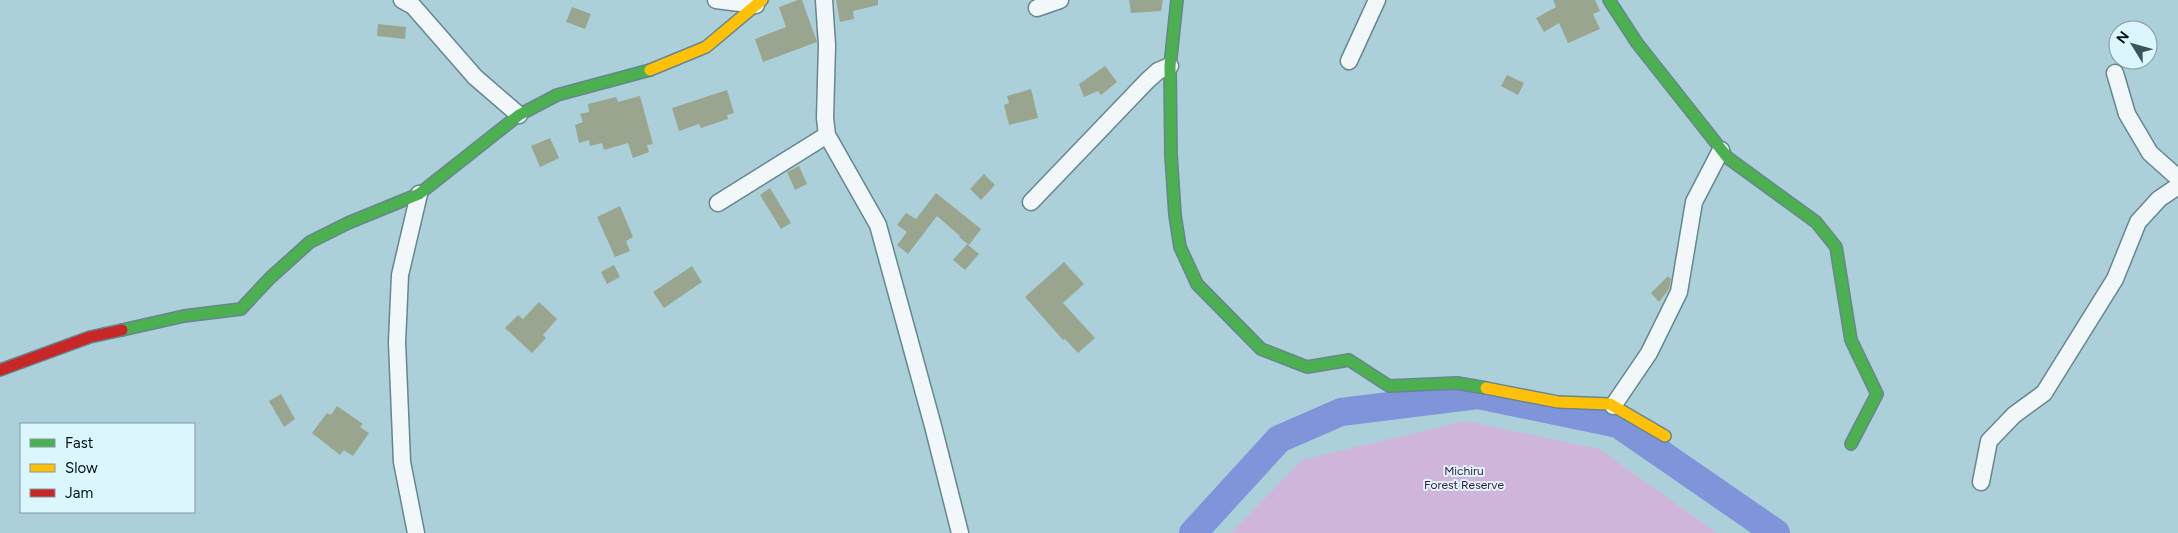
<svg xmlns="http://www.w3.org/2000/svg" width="2178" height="533" font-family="Figtree,sans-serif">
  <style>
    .green { fill: #d0b5db }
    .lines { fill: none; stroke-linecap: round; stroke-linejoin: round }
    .river { stroke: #8094d9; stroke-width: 28 }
    .building { fill: #9aa590 }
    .street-casing { stroke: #67868e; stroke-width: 19 }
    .fast-casing { stroke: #67868e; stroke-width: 14 }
    .slow-casing { stroke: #67868e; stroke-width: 14 }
    .jam-casing { stroke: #67868e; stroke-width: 14 }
    .street { stroke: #f2f8f9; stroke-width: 16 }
    .fast { stroke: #4caf50; stroke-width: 11 }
    .slow { stroke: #ffc107; stroke-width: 11 }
    .jam { stroke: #c62828; stroke-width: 11 }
    .labels { text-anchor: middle; stroke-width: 4; stroke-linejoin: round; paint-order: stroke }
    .park-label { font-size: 12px; fill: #47103e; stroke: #dbf6fd }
  </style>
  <rect width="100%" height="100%" fill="#abd0da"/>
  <path class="green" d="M1465,421L1599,449L1717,533H1231L1302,460Z"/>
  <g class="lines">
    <path class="river" d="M1193,533L1279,439L1341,412L1478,395L1618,424L1776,533"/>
  </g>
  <path class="building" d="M798,0H802L817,42L763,62L755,39L786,27L779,7Z
    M836,0H878V5L853,11L854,19L840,22Z
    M1129,0H1163L1161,11L1131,13Z
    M1553,0H1595L1600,11L1593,14L1600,29L1568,43L1559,23L1544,32L1536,18L1556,7Z
    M572,7L591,14L585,29L566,22Z
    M378,24L406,27L405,39L377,36Z
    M1105,66L1117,82L1101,95L1098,91L1084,97L1079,84Z
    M1507,75L1524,83L1518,95L1501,86Z
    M1031,89L1038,118L1009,125L1004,105L1009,103L1007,96Z
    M727,90L734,113L727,115L728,119L701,128L699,124L679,131L672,108Z
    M640,96L653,144L647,145L649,152L633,158L628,143L604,150L602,143L590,146L589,140L579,143L575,125L583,122L580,114L589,112L588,104L616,97L618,102Z
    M550,138L559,158L540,167L531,146Z
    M799,166L807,184L795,190L787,172Z
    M984,174L995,185L981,200L970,189Z
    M770,188L791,223L781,229L760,195Z
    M936,193L981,229L969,245L959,237L960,236L937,216L908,254L897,245L907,232L897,225L906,213L916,219Z
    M620,206L633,237L626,241L630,251L615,257L597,217Z
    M967,244L979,254L965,270L953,260Z
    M1064,262L1084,284L1063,303L1095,338L1078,353L1065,339L1063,340L1025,297Z
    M614,265L620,277L607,284L601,272Z
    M692,266L702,282L664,308L653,292Z
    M1668,276L1671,279L1669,289L1659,302L1651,293Z
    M539,302L557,319L543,335L546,338L532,353L505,328L518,315L523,319Z
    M281,394L295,419L284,427L269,401Z
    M337,406L363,424L360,427L369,433L353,456L344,450L340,455L312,433L327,413L331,415Z"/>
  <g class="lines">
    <defs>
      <path id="street" d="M402,0L413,6L475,77L519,115
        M716,0L756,5
        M1037,8L1060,0
        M1349,61L1377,0
        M2115,73L2127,114L2150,153L2178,178
        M827,135L878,225L933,426L960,533
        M1031,202L1147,81L1158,71L1170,66
        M718,203L827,135L825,118L827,45L824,0
        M1613,406L1649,353L1679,292L1694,202L1721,150
        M1981,482L1989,441L2014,415L2044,393L2115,279L2138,222L2159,199L2178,186
        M416,533L402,462L397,342L400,275L419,194"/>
      <path id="fast" d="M1177,0L1170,66L1171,155L1175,215L1180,247L1197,284L1261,349L1307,367L1349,360L1389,386L1457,383L1486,388
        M1609,0L1637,43L1728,158L1816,222L1836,247L1851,340L1877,394L1851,444
        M122,330L184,316L241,309L270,278L310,242L348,223L419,194L519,115L557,95L650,70"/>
      <path id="slow" d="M650,70L706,47L762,0
        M1486,388L1558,402L1610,404L1665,436"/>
      <path id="jam" d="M0,370L90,337L122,330"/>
    </defs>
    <use href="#street" class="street-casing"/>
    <use href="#fast" class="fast-casing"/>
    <use href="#slow" class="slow-casing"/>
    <use href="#jam" class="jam-casing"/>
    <use href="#street" class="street"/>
    <use href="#fast" class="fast"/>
    <use href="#slow" class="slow"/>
    <use href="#jam" class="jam"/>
  </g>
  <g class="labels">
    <g class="park-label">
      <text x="1464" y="475">Michiru<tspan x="1464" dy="14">Forest Reserve</tspan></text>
    </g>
  </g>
  <rect x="20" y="423" width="175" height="90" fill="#dbf6fd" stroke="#839aa1"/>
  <rect x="30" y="439" width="25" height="8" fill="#4caf50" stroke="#839aa1"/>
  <text x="65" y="448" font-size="15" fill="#001116">Fast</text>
  <rect x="30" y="464" width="25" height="8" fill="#ffc107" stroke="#839aa1"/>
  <text x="65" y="473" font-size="15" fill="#001116">Slow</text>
  <rect x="30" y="489" width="25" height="8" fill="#c62828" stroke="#839aa1"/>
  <text x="65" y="498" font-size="15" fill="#001116">Jam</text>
  <g transform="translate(2133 45) rotate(307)"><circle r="24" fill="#dbf6fd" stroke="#839aa1"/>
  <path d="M0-4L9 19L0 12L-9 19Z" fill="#3c545b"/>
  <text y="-8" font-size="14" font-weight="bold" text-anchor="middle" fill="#001116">N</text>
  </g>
</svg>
